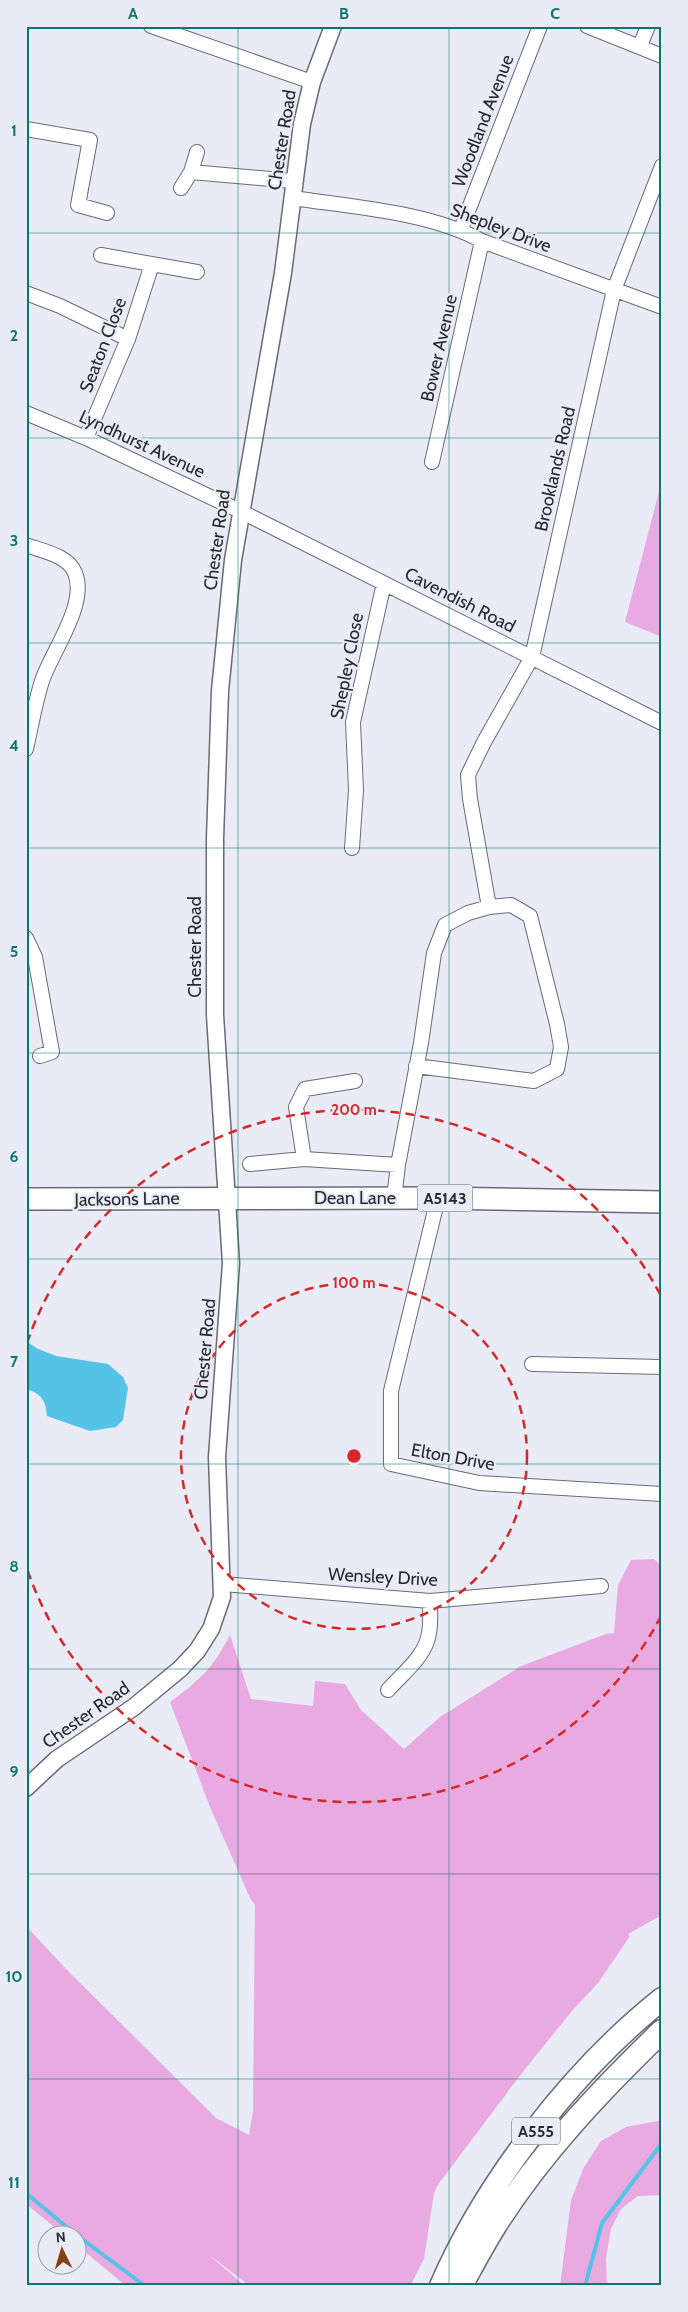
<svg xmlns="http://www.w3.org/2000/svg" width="688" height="2312" font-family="Cabin,sans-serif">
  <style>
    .green { fill: #e9aae1 }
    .water { fill: #55c3e8 }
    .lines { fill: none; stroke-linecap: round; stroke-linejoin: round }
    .stream { stroke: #55c3e8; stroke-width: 4 }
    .minor-casing { stroke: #696b75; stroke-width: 16 }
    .tertiary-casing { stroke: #696b75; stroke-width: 19 }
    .primary-casing { stroke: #696b75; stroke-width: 24 }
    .trunk-casing { stroke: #696b75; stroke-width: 25 }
    .minor { stroke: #fff; stroke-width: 14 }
    .tertiary { stroke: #fff; stroke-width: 16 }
    .primary { stroke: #fff; stroke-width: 21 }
    .trunk { stroke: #fff; stroke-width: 22 }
    .grid { fill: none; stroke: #0f766e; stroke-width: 1; stroke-opacity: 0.55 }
    .ring { fill: none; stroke: #d62828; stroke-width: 2.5; stroke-dasharray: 9 6 }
    .labels { text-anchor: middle; stroke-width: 4.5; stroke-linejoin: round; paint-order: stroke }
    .shield { fill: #e9ecf7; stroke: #62646a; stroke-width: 1 }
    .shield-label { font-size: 16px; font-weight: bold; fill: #28292d }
    .street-label { font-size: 18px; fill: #28292d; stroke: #e9ecf7 }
    .centre { fill: #d62828; stroke: #e9ecf7; stroke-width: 2.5 }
    .ring-label { font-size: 15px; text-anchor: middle; font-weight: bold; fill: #d62828; stroke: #e9ecf7; stroke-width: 4.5; stroke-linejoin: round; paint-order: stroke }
    .neatline { fill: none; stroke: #0f766e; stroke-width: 2 }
    .grid-label { font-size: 16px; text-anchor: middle; font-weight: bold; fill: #0f766e }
  </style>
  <rect width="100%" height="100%" fill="#e9ecf7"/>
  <path class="green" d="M661,484H662V637L625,622Z
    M654,1559L662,1566V1915L628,1934L630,1936L598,1983L572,2011L525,2069L437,2186L434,2193L424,2259L410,2286H250L208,2254L245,2286H126L78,2246V2234H63L26,2204V1926L67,1970L216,2118L249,2135L253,2111L255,1905L250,1898L210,1807L170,1702C200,1680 213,1668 230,1635L251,1699L313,1706L315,1681L345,1684L361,1710L404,1749L440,1717L521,1666L606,1634L614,1633L618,1585L631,1560Z
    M662,2120V2195L638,2196L621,2209L611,2229L606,2259L607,2286H560L571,2200L584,2167L601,2141L626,2127Z"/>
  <path class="water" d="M26,1341L38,1349L56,1356L108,1364L123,1377L128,1388L123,1420L116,1427L90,1431L47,1416C46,1401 41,1393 26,1389Z"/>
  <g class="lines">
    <path class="stream" d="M26,2193L75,2234
      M78,2236L145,2286
      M585,2286L602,2223L662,2143"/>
    <defs>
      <path id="minor" d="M151,26L312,82
        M587,26L662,56
        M640,46L648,26
        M26,129L90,140L78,205L107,213
        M191,172L293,181
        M181,188L191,172L197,152
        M293,198C352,207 430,212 482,241L662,307
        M461,229L540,26
        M101,255L197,272
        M26,293L60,306L128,339
        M26,413L86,438L240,511L662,723
        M86,438L128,339L152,264
        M432,462L482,241
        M26,545C42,551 68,555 75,573C88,604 52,651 42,681C35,703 31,727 26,749
        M352,848L356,790L353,722L384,583
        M26,938L35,957L52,1052L40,1056
        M416,1066L534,1081L557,1069L561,1047L557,1024L530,916L511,905L489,907
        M304,1159L296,1107L305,1089L355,1081
        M250,1164L304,1159L398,1165
        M394,1198L398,1165L421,1043L434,953L445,925L468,913L489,907L470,799L468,775L484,742L532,657L614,290L662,166
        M438,1198L391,1391V1464L479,1483L662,1494
        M532,1364L662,1367
        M223,1584L430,1601L601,1586
        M388,1690C403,1673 426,1656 429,1633C431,1623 430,1611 430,1601"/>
      <path id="tertiary" d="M26,1788L57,1759L134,1707L180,1669L197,1651L211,1629L222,1597L217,1457L231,1263L215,1015V839L220,691L233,560L283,273L302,124L312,82L333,26"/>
      <path id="primary" d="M26,1199L438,1198L662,1202"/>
      <path id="trunk" d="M441,2286C486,2182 573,2070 662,1999
        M461,2286C472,2266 483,2245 495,2226C540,2154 601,2090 662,2031"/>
    </defs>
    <use href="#minor" class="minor-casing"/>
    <use href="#tertiary" class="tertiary-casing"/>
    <use href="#primary" class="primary-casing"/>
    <use href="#trunk" class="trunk-casing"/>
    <use href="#minor" class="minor"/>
    <use href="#tertiary" class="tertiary"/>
    <use href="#primary" class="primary"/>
    <use href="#trunk" class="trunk"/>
  </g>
  <path class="grid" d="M238,26V2286M449,26V2286M26,233H662M26,438H662M26,643H662M26,848H662M26,1053H662M26,1259H662M26,1464H662M26,1669H662M26,1874H662M26,2079H662"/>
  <g class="ring">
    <circle cx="354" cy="1456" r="173"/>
    <path d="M661 1616A346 346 0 0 1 27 1569M27 1343A346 346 0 0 1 661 1296"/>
  </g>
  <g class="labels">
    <g class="shield">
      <rect x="417.5" y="1184.5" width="55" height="27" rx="4"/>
      <rect x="512" y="2117.5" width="48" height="27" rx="4"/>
    </g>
    <g class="shield-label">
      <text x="445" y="1204">A5143</text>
      <text x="536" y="2137">A555</text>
    </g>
    <g class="street-label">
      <text transform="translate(483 121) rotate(-69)" y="6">Woodland Avenue</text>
      <text transform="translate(282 140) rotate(-81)" y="6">Chester Road</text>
      <text transform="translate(501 228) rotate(21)" y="6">Shepley Drive</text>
      <text transform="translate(103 345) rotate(-69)" y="6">Seaton Close</text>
      <text transform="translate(439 348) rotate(-77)" y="6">Bower Avenue</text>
      <text transform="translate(142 444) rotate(25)" y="6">Lyndhurst Avenue</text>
      <text transform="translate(555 469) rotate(-77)" y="6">Brooklands Road</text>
      <text transform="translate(217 540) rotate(-82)" y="6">Chester Road</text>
      <text transform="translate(460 600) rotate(27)" y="6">Cavendish Road</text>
      <text transform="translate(347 666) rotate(-79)" y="6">Shepley Close</text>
      <text transform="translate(195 947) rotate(-90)" y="6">Chester Road</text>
      <text x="355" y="1204">Dean Lane</text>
      <text transform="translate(127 1199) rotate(-1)" y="6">Jacksons Lane</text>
      <text transform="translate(205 1349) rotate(-85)" y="6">Chester Road</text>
      <text transform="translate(453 1457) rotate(10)" y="6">Elton Drive</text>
      <text transform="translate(383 1577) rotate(3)" y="6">Wensley Drive</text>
      <text transform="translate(86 1715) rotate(-35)" y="6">Chester Road</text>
    </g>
  </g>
  <circle cx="354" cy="1456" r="8" class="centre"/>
  <g class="ring-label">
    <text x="354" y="1115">200 m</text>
    <text x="354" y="1288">100 m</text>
  </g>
  <rect width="688" height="2312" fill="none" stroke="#e9ecf7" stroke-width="55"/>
  <g transform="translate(62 2250) rotate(355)"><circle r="24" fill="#e9ecf7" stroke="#9c9ea6"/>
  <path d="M0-4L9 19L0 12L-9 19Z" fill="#844210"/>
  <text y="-8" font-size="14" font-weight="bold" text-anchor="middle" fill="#28292d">N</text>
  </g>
  <rect x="28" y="28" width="632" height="2256" class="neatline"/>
  <g class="grid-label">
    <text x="133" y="19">A</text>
    <text x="344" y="19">B</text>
    <text x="555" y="19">C</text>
    <text x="14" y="136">1</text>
    <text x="14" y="341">2</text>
    <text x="14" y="546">3</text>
    <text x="14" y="751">4</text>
    <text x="14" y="957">5</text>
    <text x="14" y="1162">6</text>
    <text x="14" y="1367">7</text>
    <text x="14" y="1572">8</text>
    <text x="14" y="1777">9</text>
    <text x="14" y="1982">10</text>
    <text x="14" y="2188">11</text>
  </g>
</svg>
